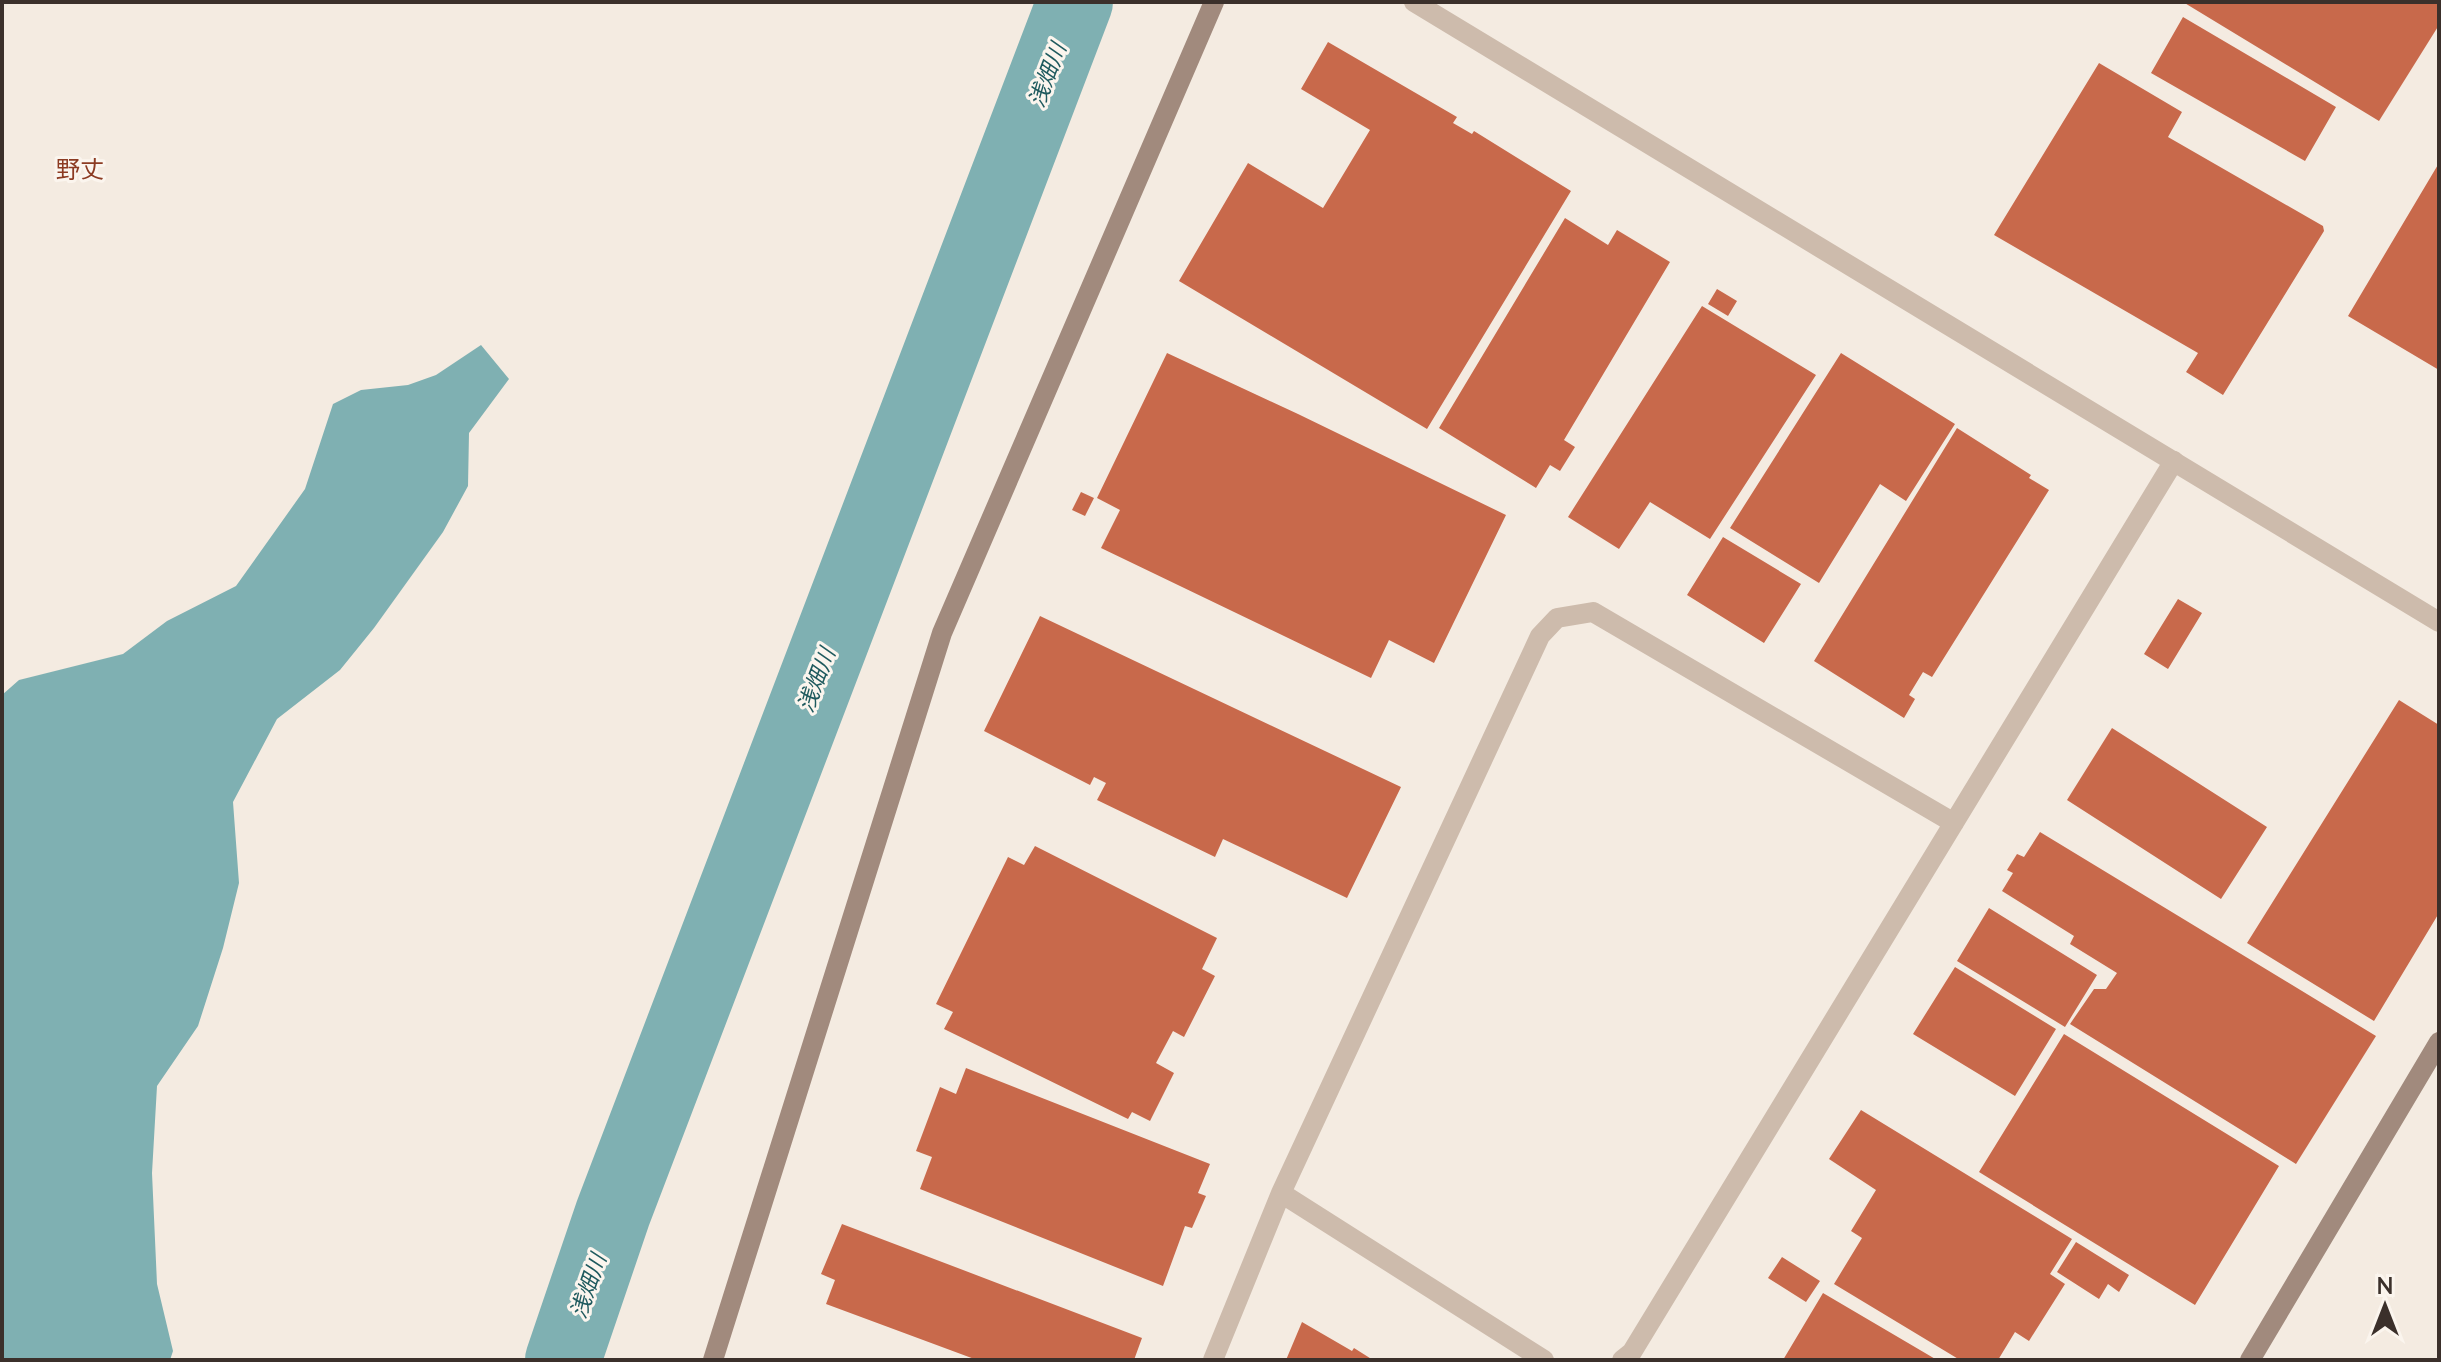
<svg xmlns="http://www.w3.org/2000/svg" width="2441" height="1362" font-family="Lato,'Noto Sans JP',sans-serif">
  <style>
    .water { fill: #7fb0b2 }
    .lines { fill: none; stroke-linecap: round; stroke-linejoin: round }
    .river { stroke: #7fb0b2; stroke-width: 76 }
    .building { fill: #c8694b }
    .lane { stroke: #cdbbac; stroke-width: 20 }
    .street { stroke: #cdbbac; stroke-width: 20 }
    .secondary { stroke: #a18a7d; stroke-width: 20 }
    .labels { text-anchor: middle; stroke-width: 6; stroke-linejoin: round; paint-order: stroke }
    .water-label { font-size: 22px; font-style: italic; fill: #1f5a5e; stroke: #fbf5ee }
    .quarter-label { font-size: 24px; fill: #8c3b22; stroke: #fbf5ee }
  </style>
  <rect width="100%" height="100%" fill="#f4ebe1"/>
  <path class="water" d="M481,345L509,379L469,433L468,486L443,532L374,628L340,670L277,719L233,802L239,883L223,948L198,1026L157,1086L152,1173L157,1284L173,1351L170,1360H2V695L19,680L123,654L167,621L236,586L305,489L333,404L361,390L408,385L436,375Z"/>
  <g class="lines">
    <path class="river" d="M563,1360L613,1213L1075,2"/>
  </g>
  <path class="building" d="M2183,2H2439V25L2379,121Z
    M2183,17L2336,107L2305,161L2151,73Z
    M1328,42L1457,117L1453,123L1472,134L1474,131L1571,191L1427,429L1179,281L1248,163L1323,208L1370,130L1301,89Z
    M2099,63L2182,112L2168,137L2323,226L2324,231L2223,395L2186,372L2198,353L1994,235Z
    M2439,163V370L2348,316Z
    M1565,218L1608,245L1617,230L1670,262L1564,440L1575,447L1560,471L1550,465L1536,488L1439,428Z
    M1717,289L1737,301L1728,316L1708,304Z
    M1702,306L1816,375L1710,539L1650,502L1619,549L1568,517Z
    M1167,353L1298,414L1506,515L1434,663L1389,640L1371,678L1101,548L1120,510L1097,498Z
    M1841,353L1955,424L1906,501L1880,484L1819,583L1730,528Z
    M1957,428L2031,475L2029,478L2049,490L1932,677L1923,672L1909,695L1915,699L1904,718L1814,661Z
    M1081,492L1094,498L1085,516L1072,510Z
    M1723,537L1801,584L1764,643L1687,595Z
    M2178,599L2202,613L2168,669L2144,654Z
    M1040,616L1401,787L1347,898L1223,839L1215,857L1097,800L1106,783L1094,777L1090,785L984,731Z
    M2399,700L2439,725V913L2374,1021L2247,943Z
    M2112,728L2267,827L2221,899L2067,800Z
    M2040,832L2376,1036L2296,1164L2070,1024L2094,989H2106L2117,973L2070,944L2074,936L2002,891L2013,873L2007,870L2017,854L2024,857Z
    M1035,846L1217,938L1202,969L1215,976L1184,1037L1173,1031L1156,1063L1174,1073L1150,1121L1132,1112L1128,1119L944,1029L953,1012L936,1004L1008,857L1024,865Z
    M1989,908L2097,975L2065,1027L1957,961Z
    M1955,967L2056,1029L2015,1096L1913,1034Z
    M2064,1034L2279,1166L2195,1305L1979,1172Z
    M966,1068L1210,1164L1198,1193L1206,1196L1192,1228L1185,1226L1163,1286L920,1189L932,1157L916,1151L940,1087L956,1094Z
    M1861,1110L2072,1239L2050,1274L2065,1284L2029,1341L2015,1332L1998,1360H1960L1834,1284L1862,1238L1851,1231L1876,1190L1829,1159Z
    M842,1224L1142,1338L1134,1360H977L826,1304L835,1280L821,1274Z
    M2076,1242L2129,1275L2119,1292L2108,1284L2099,1299L2057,1272Z
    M1782,1257L1820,1281L1806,1302L1768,1278Z
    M1823,1293L1937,1360H1783Z
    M1302,1322L1352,1351L1354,1348L1373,1360H1286Z"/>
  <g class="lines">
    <path class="lane" d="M1281,1193L1544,1360
      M1213,1360L1281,1193L1540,636L1557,618L1593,612L1954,823
      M1622,1360L1632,1352L2174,461"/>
    <path class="street" d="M1414,2L2439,622"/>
    <path class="secondary" d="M713,1360L942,633L1214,2
      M2250,1360L2439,1042"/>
  </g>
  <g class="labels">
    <g class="water-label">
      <text transform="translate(1047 75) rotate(-69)" y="8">浅畑川</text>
      <text transform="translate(816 680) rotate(-69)" y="8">浅畑川</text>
      <text transform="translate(588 1286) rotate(-71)" y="8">浅畑川</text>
    </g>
    <g class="quarter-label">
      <text x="80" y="178">野丈</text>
    </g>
  </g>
  <rect width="2441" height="1362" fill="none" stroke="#3b302b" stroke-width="8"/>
  <g transform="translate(2385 1306)" stroke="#fbf5ee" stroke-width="6" paint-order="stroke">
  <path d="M0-6L14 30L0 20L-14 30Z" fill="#3b302b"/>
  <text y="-12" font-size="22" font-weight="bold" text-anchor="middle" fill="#3b302b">N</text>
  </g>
</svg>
